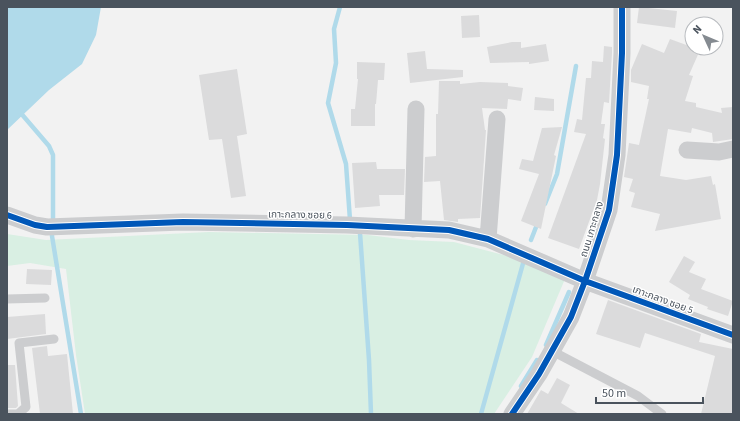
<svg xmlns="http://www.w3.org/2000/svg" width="740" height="421" font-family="'Source Sans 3','Noto Sans Thai',sans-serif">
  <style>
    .green { fill: #d9efe3 }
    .water { fill: #b0daea }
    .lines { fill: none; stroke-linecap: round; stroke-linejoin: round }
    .stream { stroke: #b0daea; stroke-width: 4.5 }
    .building { fill: #dbdbdc }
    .service { stroke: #cccdcf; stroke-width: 9 }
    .minor { stroke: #cccdcf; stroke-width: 17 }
    .cycleway-casing { stroke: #fff; stroke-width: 8 }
    .cycleway { stroke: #0057b8; stroke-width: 6 }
    .labels { text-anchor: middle; stroke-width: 3; stroke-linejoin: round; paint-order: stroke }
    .street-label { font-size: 10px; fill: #4a535d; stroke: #fff }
  </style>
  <rect width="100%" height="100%" fill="#f2f2f2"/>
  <path class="green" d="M209,232L368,235L409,240L454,242L515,258L565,279L532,357L494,414H85L76,355L66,269L30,263L7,266V234L46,240Z"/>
  <path class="water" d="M7,7H101L96,35L82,64L49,90L7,130Z"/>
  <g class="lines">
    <path class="stream" d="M340,7L334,29L336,63L328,103L346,164L350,220
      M19,111L49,146L53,155V223
      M545,204L557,174L576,66
      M52,230V236L81,414
      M360,233L369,360L371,414
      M531,240L538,222
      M546,345L569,292
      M521,386L537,360
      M481,414L524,260"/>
  </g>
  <path class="building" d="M639,7L677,11L675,28L637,23Z
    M479,15L480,37L462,38L461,16Z
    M670,39L700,50L689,75L693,76L685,101L696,103V107L722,113L721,108L733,107V139L713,142L712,133L692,128L691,133L668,129L660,176L686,180L711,176L713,185L715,184L721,219L655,231L660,214L631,207L635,193L629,191L633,179L624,177L629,143L639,145L649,99H647L649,86L631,82V70L642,44L664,53Z
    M512,42H521V48L546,44L549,61L529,64V62L490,63L487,47Z
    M604,46L612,47V53L609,103L604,102L601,124H605L603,138L605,139L600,184L597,200L579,249L548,238L586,134L574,132L577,119L582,120L586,78H591L592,61L603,62Z
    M425,51L427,69L463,70V77L410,83L407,53Z
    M357,62L385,63L384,80H378L376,104H375V126H351V109H355L358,79H357Z
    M237,69L247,134L237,136L246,196L231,198L222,139L209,140L199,75Z
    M439,81H460V84L480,82L508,83V86L523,88L521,101L508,99L507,109L482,108L485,130H486L480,218L458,219V222L444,220L440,181L424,182L425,157L436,156V114H438Z
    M535,97L554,99V111L534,110Z
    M562,127L554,155L556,156L541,229L521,221L539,174L519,169L522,159L533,161L542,128Z
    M376,162L377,169H405L404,195H379L380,206L355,208L352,163Z
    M684,256L695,262L689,272L706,279L701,289L733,301L728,316L707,309L708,307L688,299L690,295L669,282Z
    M27,269L52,270L51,285L26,284Z
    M608,300L701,334L699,342L733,349V414H701L715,356L645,333L640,348L596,334Z
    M45,314L46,334L7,339V317Z
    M47,346L48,356L67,354L73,414H40L32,348Z
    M7,365H15L18,406L16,408H7Z
    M557,378L570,385L561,403L579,414H527L541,390L548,394Z"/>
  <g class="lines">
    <path class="service" d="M7,299L45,298
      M552,351L638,396L662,414
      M7,414H18L26,407L19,343L54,339"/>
    <path class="minor" d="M687,150L719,152L733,149
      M7,215L35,225L47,227L183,222L347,225L449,230L488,239L585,281L733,335
      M413,229L416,109
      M488,239L497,119
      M512,414L539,374L571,317L585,281L609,210L617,155L622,53V7"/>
    <defs>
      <path id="cycleway" d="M7,215L35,225L47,227L183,222L347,225L449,230L488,239L585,281L733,335
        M512,414L539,374L571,317L585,281L609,210L617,155L622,53V7"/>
    </defs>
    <use href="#cycleway" class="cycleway-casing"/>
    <use href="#cycleway" class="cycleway"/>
  </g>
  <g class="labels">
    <g class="street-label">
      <text transform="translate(300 214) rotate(1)" y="4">เกาะกลาง ซอย 6</text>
      <text transform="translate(591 229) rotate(-73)" y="4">ถนน เกาะกลาง</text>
      <text transform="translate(663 299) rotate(20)" y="4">เกาะกลาง ซอย 5</text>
    </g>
  </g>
  <rect width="740" height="421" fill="none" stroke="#4a535d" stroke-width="16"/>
  <g transform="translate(704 36) rotate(314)"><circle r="19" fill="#ffffff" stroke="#b7babe"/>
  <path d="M0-3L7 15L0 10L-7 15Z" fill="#858b91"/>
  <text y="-6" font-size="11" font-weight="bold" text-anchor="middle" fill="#4a535d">N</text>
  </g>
  <path d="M596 397v6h107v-6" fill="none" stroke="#4a535d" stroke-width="2"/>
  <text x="602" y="397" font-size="12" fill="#4a535d" stroke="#ffffff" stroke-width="3" paint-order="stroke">50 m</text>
</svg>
